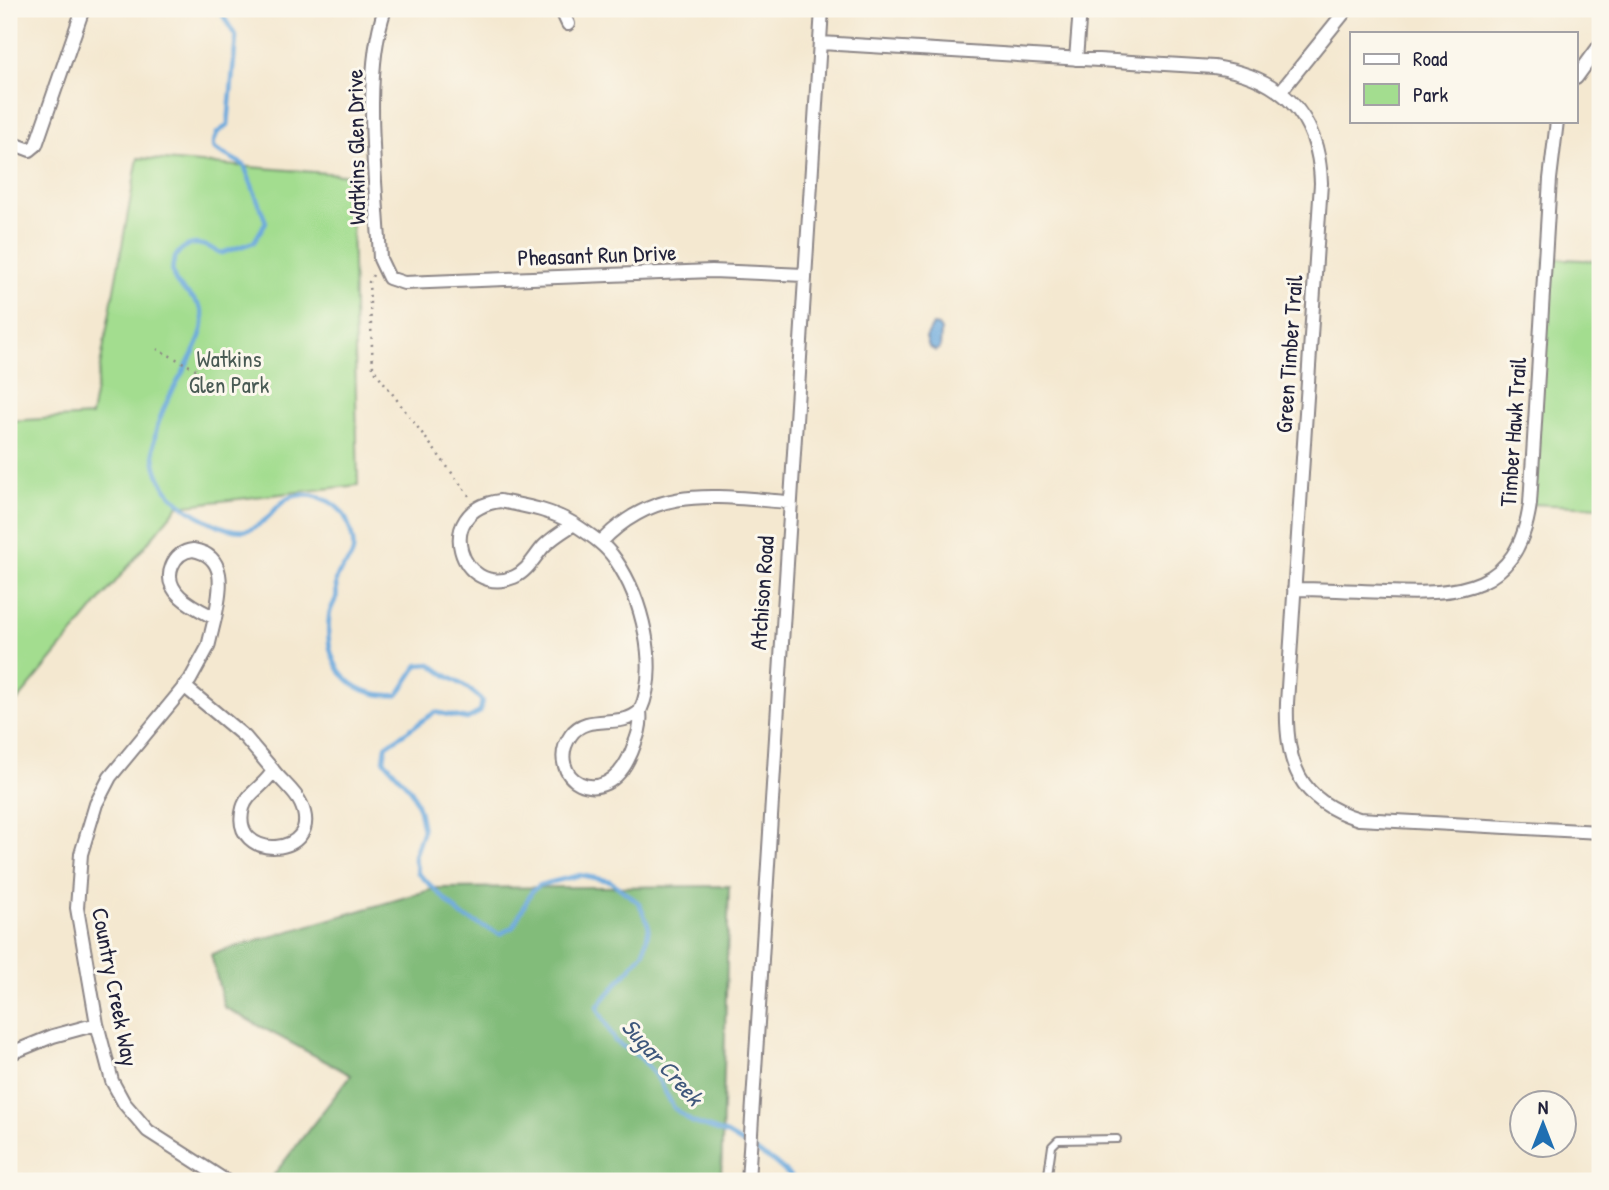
<svg xmlns="http://www.w3.org/2000/svg" width="1609" height="1190" font-family="'Patrick Hand',sans-serif">
  <style>
    .green { fill: #a3dd8f; stroke: #628065; stroke-width: 2 }
    .forest { fill: #82bc7a; stroke: #526f5a; stroke-width: 2 }
    .water { fill: #6aa9dd; stroke: #46668c; stroke-width: 2 }
    .lines { fill: none; stroke-linecap: round; stroke-linejoin: round }
    .stream { stroke: #6aa9dd; stroke-width: 4.5 }
    .lane-casing { stroke: #8b8586; stroke-width: 10 }
    .street-casing { stroke: #8b8586; stroke-width: 16 }
    .path { stroke: #8b8586; stroke-width: 2.5; stroke-dasharray: 2 5; stroke-linecap: butt }
    .lane { stroke: #fff; stroke-width: 6 }
    .street { stroke: #fff; stroke-width: 12 }
    .labels { text-anchor: middle; stroke-width: 6; stroke-linejoin: round; paint-order: stroke }
    .street-label { font-size: 23px; fill: #22223b; stroke: #fbf7ec }
    .park-label { font-size: 23px; fill: #495a54; stroke: #fbf7ec }
    .water-label { font-size: 24px; font-style: italic; fill: #3f587c; stroke: #fbf7ec }
  </style>
  <rect width="100%" height="100%" fill="#fbf7ec"/>
  <filter id="ink" filterUnits="userSpaceOnUse"><feTurbulence type="fractalNoise" baseFrequency=".0143" numOctaves="2"/><feDisplacementMap in="SourceGraphic" scale="14" xChannelSelector="R" yChannelSelector="G"/><feConvolveMatrix kernelMatrix="1 2 1 2 8 2 1 2 1" color-interpolation-filters="sRGB"/></filter>
  <filter id="wash" filterUnits="userSpaceOnUse"><feTurbulence type="fractalNoise" baseFrequency=".00686" numOctaves="4" result="noise"/><feDisplacementMap in="SourceGraphic" scale="28" xChannelSelector="R" yChannelSelector="G"/><feGaussianBlur stdDeviation="1.57" result="paint"/><feColorMatrix in="noise" values="0 0 0 0 0 0 0 0 0 0 0 0 0 0 0 0 0 1.4 0 .05"/><feComposite in="paint" operator="in"/></filter>
  <g filter="url(#wash)">
    <rect width="100%" height="100%" fill="#f4e8d0"/>
    <path class="green" d="M138,158L351,175L358,485L178,506L9,711V421L91,416Z
      M1545,258L1600,261V507L1530,504Z"/>
    <path class="forest" d="M729,886L721,1181H269L351,1075L224,1007L211,954L437,888Z"/>
    <path class="water" d="M933,325L938,326L941,330L940,348L936,351L929,347L926,338Z"/>
    <g class="lines">
      <path class="stream" d="M219,9L236,37L228,125L217,133L213,144L215,149L244,165L266,222L254,242L222,253C215,251 209,246 202,245C181,239 165,264 176,282C182,291 192,296 198,304C229,346 111,424 171,495C185,510 231,538 251,529C268,521 271,512 283,502C299,489 328,496 341,511C348,519 355,541 353,551C352,562 341,567 337,577C334,584 338,592 336,598C334,604 329,610 329,618C324,665 349,698 398,695L418,665L431,664C447,679 468,684 482,701L480,712L467,719L435,712L386,746L384,760L412,791L419,810L423,830L414,856L418,873L462,916L500,934L513,927L532,891L540,885L580,875L610,881L639,903L649,927L644,952L597,1007L615,1041L642,1059L658,1079L674,1108L692,1122L727,1134L774,1162L796,1181"/>
    </g>
  </g>
  <g filter="url(#ink)">
    <g class="lines">
      <defs>
        <path id="lane" d="M1047,1181L1052,1146L1058,1140L1117,1139"/>
        <path id="street" d="M385,9C361,77 377,186 380,259L389,278L404,283L712,271L804,275
          M561,9L568,24
          M821,43L1214,67C1280,77 1319,113 1321,183L1287,703C1285,762 1298,801 1359,819L1600,832
          M1076,59L1080,9
          M1576,78L1600,45
          M1281,91L1347,9
          M9,142L30,150L36,145L83,9
          M500,501C526,506 551,510 574,524C563,531 553,537 544,546C534,557 528,571 514,577C461,599 431,510 500,501Z
          M574,524C590,535 605,544 615,559C642,598 660,667 640,711
          M601,542C657,483 716,497 789,502
          M193,550C229,556 220,592 215,618C196,608 161,593 172,566C176,556 183,551 193,550Z
          M1294,589C1325,589 1356,591 1386,592C1460,595 1518,592 1530,504L1550,179L1557,121
          M215,618L208,647L190,680L110,777L96,804L81,854L77,908L97,1024L112,1081L124,1103L148,1131L226,1181
          M184,686L245,737L273,770
          M640,711C642,727 637,738 631,753C604,817 542,776 571,735C587,712 620,730 640,711Z
          M273,770C282,782 295,791 301,804C326,858 228,863 243,808C248,791 267,785 273,770Z
          M9,1054L53,1036L97,1024
          M748,1181L822,9"/>
      </defs>
      <use href="#lane" class="lane-casing"/>
      <use href="#street" class="street-casing"/>
      <path class="path" d="M373,275L369,282L373,368L470,497
        M157,349L203,373"/>
      <use href="#lane" class="lane"/>
      <use href="#street" class="street"/>
    </g>
  </g>
  <g class="labels">
    <g class="street-label">
      <text transform="translate(356 147) rotate(-91)" y="8">Watkins Glen Drive</text>
      <text transform="translate(597 255) rotate(-2)" y="8">Pheasant Run Drive</text>
      <text transform="translate(1289 354) rotate(-86)" y="8">Green Timber Trail</text>
      <text transform="translate(1513 432) rotate(-86)" y="8">Timber Hawk Trail</text>
      <text transform="translate(762 593) rotate(-86)" y="8">Atchison Road</text>
      <text transform="translate(115 987) rotate(79)" y="8">Country Creek Way</text>
    </g>
    <g class="park-label">
      <text x="229" y="367">Watkins<tspan x="229" dy="26">Glen Park</tspan></text>
    </g>
    <g class="water-label">
      <text transform="translate(662 1062) rotate(48)" y="8">Sugar Creek</text>
    </g>
  </g>
  <rect width="1609" height="1190" fill="none" stroke="#fbf7ec" stroke-width="35"/>
  <rect x="1350" y="32" width="228" height="91" fill="#fbf7ec" stroke="#a4a2a5" stroke-width="2"/>
  <rect x="1364" y="54" width="35" height="10" fill="#ffffff" stroke="#a4a2a5" stroke-width="2"/>
  <text x="1413" y="66" font-size="21" fill="#22223b">Road</text>
  <rect x="1364" y="84" width="35" height="21" fill="#a3dd8f" stroke="#a4a2a5" stroke-width="2"/>
  <text x="1413" y="102" font-size="21" fill="#22223b">Park</text>
  <g transform="translate(1543 1124)"><circle r="33" fill="#fbf7ec" stroke="#a4a2a5" stroke-width="2"/>
  <path d="M0-5L12 26L0 18L-12 26Z" fill="#1f6fb2"/>
  <text y="-10" font-size="19" font-weight="bold" text-anchor="middle" fill="#22223b">N</text>
  </g>
</svg>
